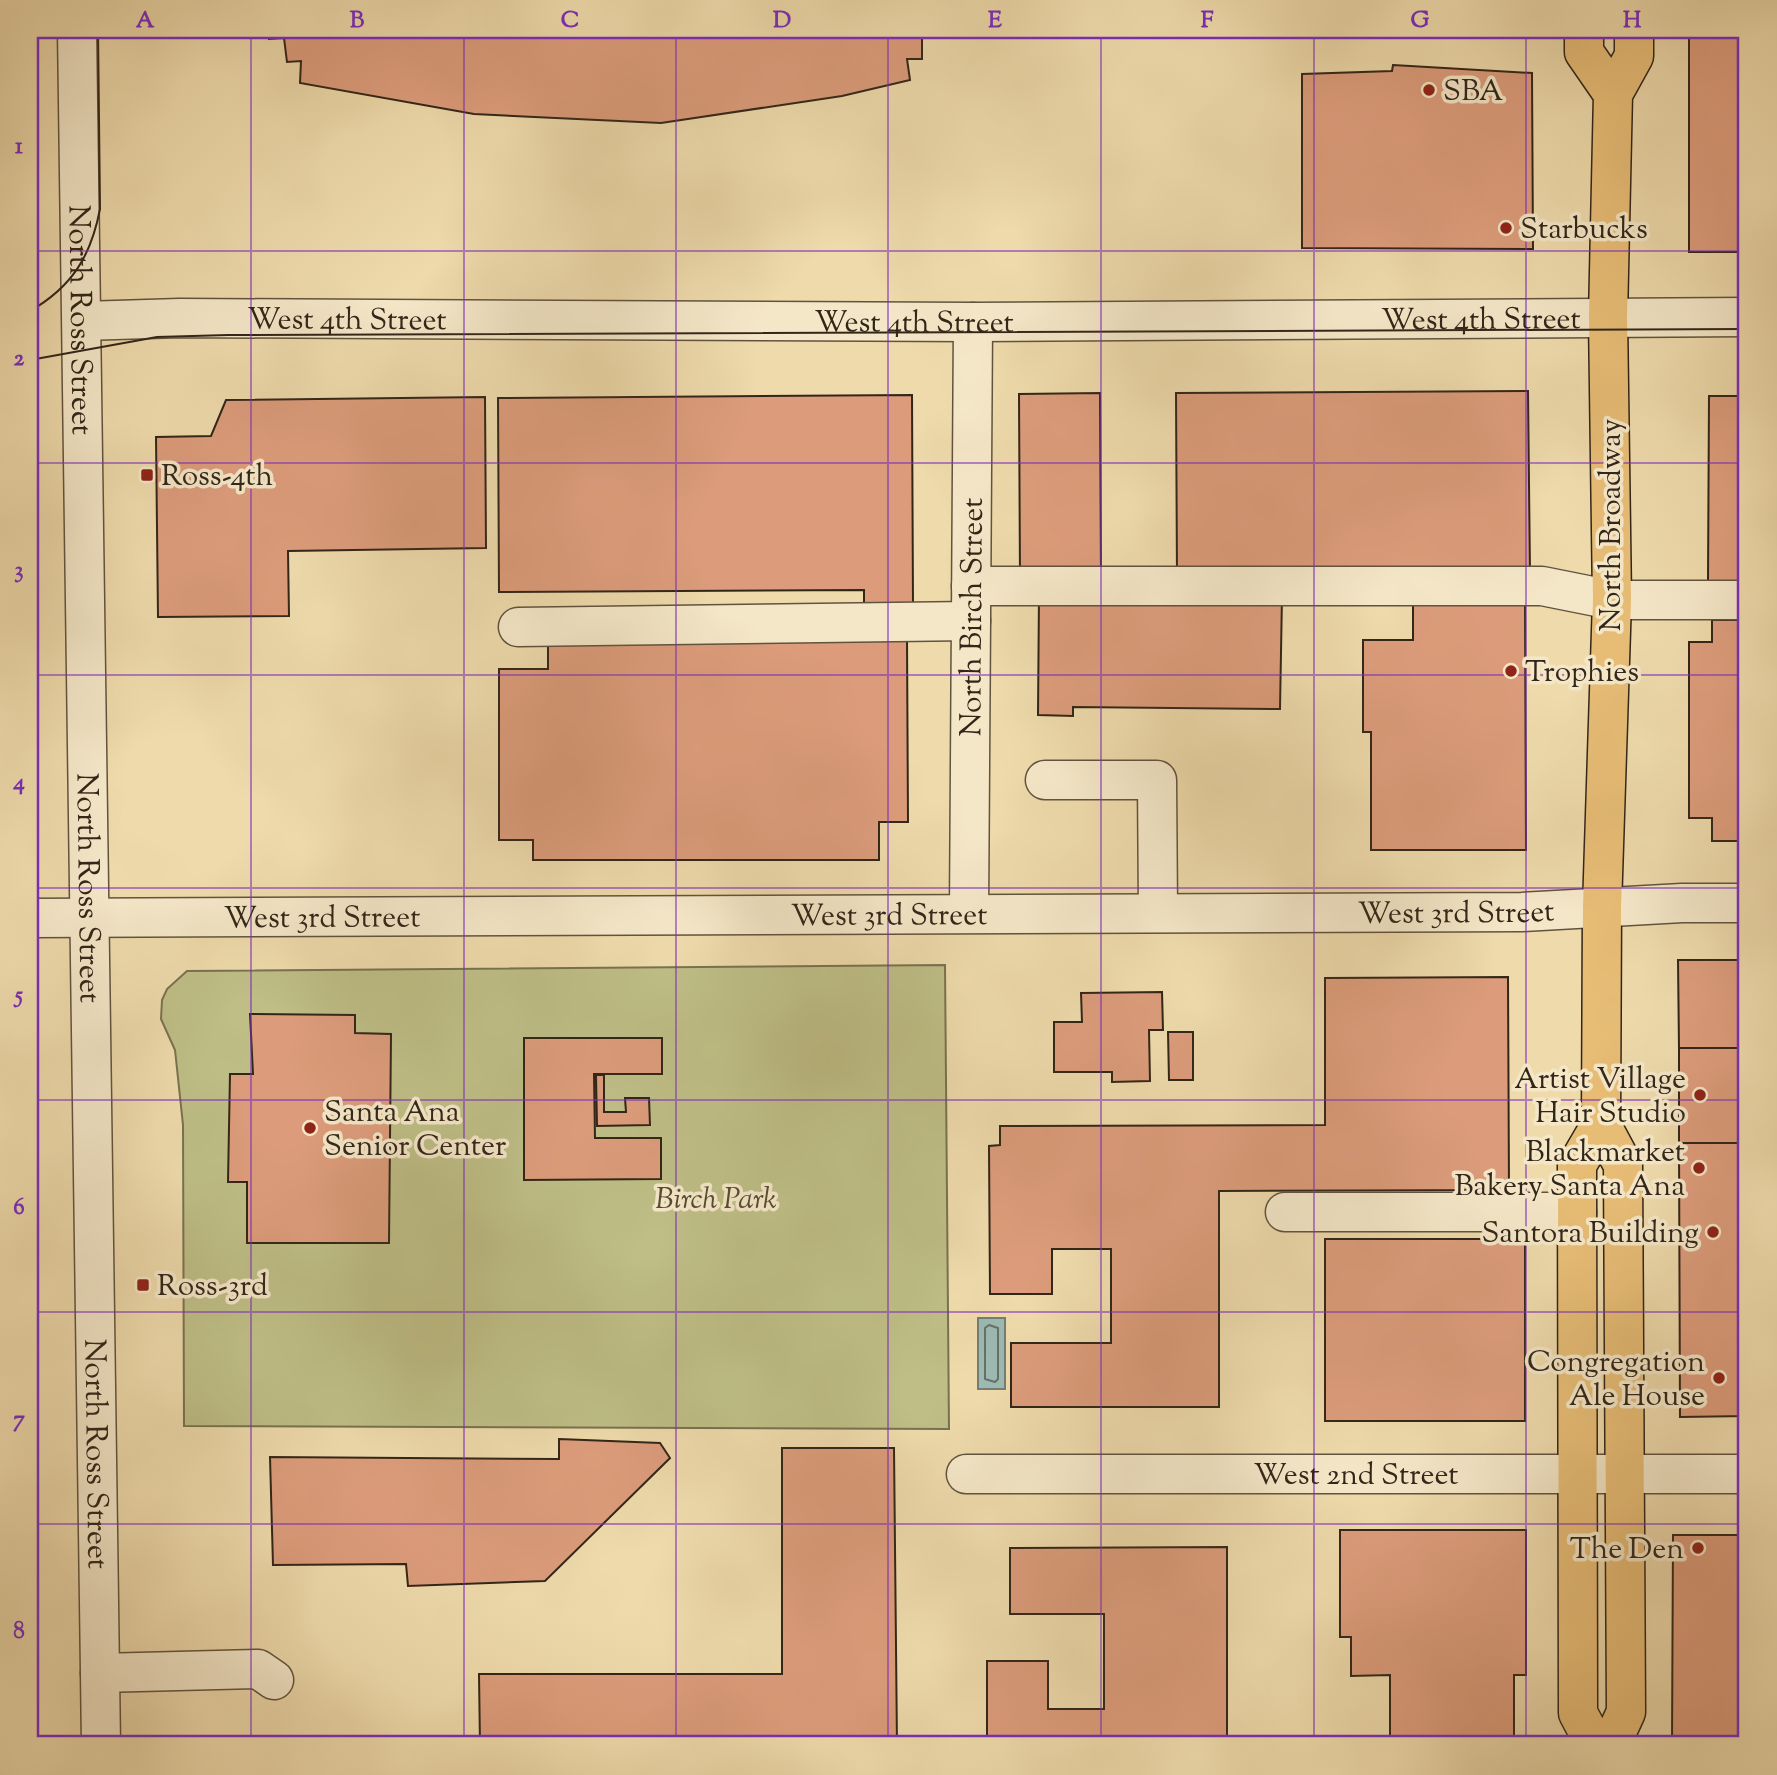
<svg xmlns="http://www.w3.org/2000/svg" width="1777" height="1775" font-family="'Sorts Mill Goudy',serif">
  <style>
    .green { fill: #bebe86; stroke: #787250; stroke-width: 2 }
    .water { fill: #9cb9b2; stroke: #727e75; stroke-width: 2 }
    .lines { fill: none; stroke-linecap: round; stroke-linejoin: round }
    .shore { stroke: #677066; stroke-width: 2 }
    .building { fill: #dc9c7b; stroke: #322619; stroke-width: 2 }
    .minor-casing { stroke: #61533e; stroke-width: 41 }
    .major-casing { stroke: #322619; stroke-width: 41 }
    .minor { stroke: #f4e7c8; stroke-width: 38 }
    .major { stroke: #e7bd76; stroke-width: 38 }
    .tram { stroke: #322619; stroke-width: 2 }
    .grid { fill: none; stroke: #7b2cbf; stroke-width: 2; stroke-opacity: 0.55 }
    .poi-dot { fill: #8f2418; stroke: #f4e7c8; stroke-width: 2.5 }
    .labels { text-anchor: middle; stroke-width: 7; stroke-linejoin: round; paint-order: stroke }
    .poi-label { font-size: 30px; fill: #322619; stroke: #f4e7c8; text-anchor: start }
    .street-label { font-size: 30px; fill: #322619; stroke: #f4e7c8 }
    .park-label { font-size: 30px; font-style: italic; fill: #554c34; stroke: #f4e7c8 }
    .neatline { fill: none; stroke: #7b2cbf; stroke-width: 2.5 }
    .grid-label { font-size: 23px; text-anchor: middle; font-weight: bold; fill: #7b2cbf }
  </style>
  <rect width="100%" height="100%" fill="#eedaab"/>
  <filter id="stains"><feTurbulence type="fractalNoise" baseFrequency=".00286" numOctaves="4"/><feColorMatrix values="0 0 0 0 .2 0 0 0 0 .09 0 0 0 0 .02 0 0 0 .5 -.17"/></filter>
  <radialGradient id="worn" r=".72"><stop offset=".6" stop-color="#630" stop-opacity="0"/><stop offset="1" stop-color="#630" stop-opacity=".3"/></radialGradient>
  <path class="green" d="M945,965L949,1429L184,1426L183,1125L175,1050L161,1019L162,1000L167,989L187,971Z"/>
  <path class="water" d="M978,1318H1005V1389H978Z"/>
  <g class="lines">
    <path class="shore" d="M989,1325L998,1328V1379L995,1382L985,1379V1328Z"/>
  </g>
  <path class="building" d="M269,30H946V34L922,36V59H907L910,80L842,96L661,123L474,114L300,83L301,61L287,62L284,38L269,39Z
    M1689,30H1747V252H1689Z
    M1393,65L1532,73L1533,249L1302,248V74L1392,71Z
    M1528,391L1530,575L1177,577L1176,393Z
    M1100,393L1101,578H1020L1019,394Z
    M912,395L913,607H864V590L499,592L498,398Z
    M1709,396H1747V581H1708Z
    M485,397L486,548L288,551L289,616L158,617L156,437L211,436L226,400Z
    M1039,594L1282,596L1280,709L1073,707V716L1038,715Z
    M1413,595H1525L1526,850H1371V732H1363V640H1413Z
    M1712,620H1747V841H1712V818H1689V642H1712Z
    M907,637L908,822H879V860H533V840H499V669H548V639Z
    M1678,960H1747V1048H1679Z
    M1508,977L1509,1190L1219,1191V1407H1011V1343H1111V1249H1052V1294H990L989,1146L1000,1145V1126L1325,1125V978Z
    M1162,992L1163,1030H1149L1150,1081L1112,1082V1072H1054V1022H1082L1081,993Z
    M250,1014L355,1015V1033L391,1034L389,1243H247V1182H228L230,1074H253Z
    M1168,1032H1193V1080H1169Z
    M524,1038H662V1074H594L595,1138H661V1179L524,1180Z
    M1679,1048H1746V1143H1679Z
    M596,1075H604V1112H626L625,1098H649L650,1125L597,1126Z
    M1679,1143H1746L1747,1416L1680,1417Z
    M1325,1239H1525V1421H1325Z
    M559,1439L660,1443L670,1458L545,1581L408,1586L406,1564L273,1565L270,1457L559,1459Z
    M782,1448H894L897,1745H480L479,1674H782Z
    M1340,1530H1526V1675H1514V1745H1390V1675L1351,1676V1637H1340Z
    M1673,1535H1747V1745H1672Z
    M1227,1547V1745H987V1661H1048V1709H1104V1614H1010V1548Z"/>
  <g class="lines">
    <defs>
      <g id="minor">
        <path id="s1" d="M77,30L101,1745"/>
        <path id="s2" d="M83,321L180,318L973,322L1747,317"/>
        <path d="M971,586H1542L1612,600H1747"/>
        <path d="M518,627L971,621"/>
        <path d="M1045,780H1157L1158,913"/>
        <path id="s3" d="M969,913L973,322"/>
        <path id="s4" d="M30,918L1522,912L1682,903H1747"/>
        <path d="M1285,1212H1577"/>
        <path id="s5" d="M966,1474H1747"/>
        <path d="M100,1673L258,1669L274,1680"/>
      </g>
      <path id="major" d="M1584,30V52L1613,94
        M1595,1745L1578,1713L1577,1165L1601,1124
        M1611,1745L1626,1712L1623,1165L1601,1124L1602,907L1612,600L1608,317L1613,94L1634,56V30"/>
    </defs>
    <use href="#minor" class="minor-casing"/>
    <use href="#major" class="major-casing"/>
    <use href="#minor" class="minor"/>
    <use href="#major" class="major"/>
    <path class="tram" d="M30,311C72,287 91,256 100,209L98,30
      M30,360L157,337L228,335L1747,329"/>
  </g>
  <path class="grid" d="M251,30V1745M464,30V1745M676,30V1745M888,30V1745M1101,30V1745M1314,30V1745M1526,30V1745M30,251H1747M30,463H1747M30,675H1747M30,888H1747M30,1100H1747M30,1312H1747M30,1524H1747"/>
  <g class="poi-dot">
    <circle cx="1429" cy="90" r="7"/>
    <circle cx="1506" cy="228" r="7"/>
    <rect x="140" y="468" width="14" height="14" rx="3.5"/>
    <circle cx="1511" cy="671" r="7"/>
    <circle cx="1700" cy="1095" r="7"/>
    <circle cx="310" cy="1128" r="7"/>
    <circle cx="1699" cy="1168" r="7"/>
    <circle cx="1713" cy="1232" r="7"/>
    <rect x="136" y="1278" width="14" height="14" rx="3.5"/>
    <circle cx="1719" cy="1378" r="7"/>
    <circle cx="1698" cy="1548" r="7"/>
  </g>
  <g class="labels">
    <g class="poi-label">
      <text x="1443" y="100">SBA</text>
      <text x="1520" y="238">Starbucks</text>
      <text x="161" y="485">Ross-4th</text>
      <text x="1525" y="681">Trophies</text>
      <text x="1686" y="1088" text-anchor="end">Artist Village<tspan x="1686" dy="34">Hair Studio</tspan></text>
      <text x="324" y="1121">Santa Ana<tspan x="324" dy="34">Senior Center</tspan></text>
      <text x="1685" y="1161" text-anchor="end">Blackmarket<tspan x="1685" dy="34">Bakery Santa Ana</tspan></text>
      <text x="1699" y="1242" text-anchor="end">Santora Building</text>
      <text x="157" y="1295">Ross-3rd</text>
      <text x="1705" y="1371" text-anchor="end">Congregation<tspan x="1705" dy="34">Ale House</tspan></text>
      <text x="1684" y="1558" text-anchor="end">The Den</text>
    </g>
    <g class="street-label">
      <text dy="10" stroke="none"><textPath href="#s2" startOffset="1398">West 4th Street</textPath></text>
      <text dy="10" stroke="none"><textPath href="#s2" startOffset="264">West 4th Street</textPath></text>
      <text dy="10" stroke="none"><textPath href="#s1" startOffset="290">North Ross Street</textPath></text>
      <text dy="10" stroke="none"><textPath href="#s2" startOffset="831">West 4th Street</textPath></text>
      <text transform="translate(1610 525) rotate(-90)" y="10">North Broadway</text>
      <text dy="10" stroke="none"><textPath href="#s3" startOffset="296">North Birch Street</textPath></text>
      <text dy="10" stroke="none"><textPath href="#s1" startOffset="858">North Ross Street</textPath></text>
      <text dy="10" stroke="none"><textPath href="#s4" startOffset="1426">West 3rd Street</textPath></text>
      <text dy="10" stroke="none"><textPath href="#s4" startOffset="859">West 3rd Street</textPath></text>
      <text dy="10" stroke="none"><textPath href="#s4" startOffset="292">West 3rd Street</textPath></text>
      <text dy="10" stroke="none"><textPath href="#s1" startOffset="1424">North Ross Street</textPath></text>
      <text dy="10" stroke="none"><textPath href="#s5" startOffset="390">West 2nd Street</textPath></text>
    </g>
    <g class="park-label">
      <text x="716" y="1208">Birch Park</text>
    </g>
  </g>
  <rect width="1777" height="1775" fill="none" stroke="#eedaab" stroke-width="77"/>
  <rect x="38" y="38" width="1700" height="1698" class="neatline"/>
  <g class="grid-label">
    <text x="145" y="27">A</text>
    <text x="357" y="27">B</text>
    <text x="570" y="27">C</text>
    <text x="782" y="27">D</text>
    <text x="995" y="27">E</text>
    <text x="1207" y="27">F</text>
    <text x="1420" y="27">G</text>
    <text x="1632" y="27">H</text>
    <text x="19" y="153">1</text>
    <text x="19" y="365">2</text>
    <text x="19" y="577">3</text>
    <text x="19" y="789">4</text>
    <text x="19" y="1002">5</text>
    <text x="19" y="1214">6</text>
    <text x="19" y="1426">7</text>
    <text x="19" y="1638">8</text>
  </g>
  <rect width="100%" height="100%" filter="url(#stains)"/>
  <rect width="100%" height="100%" fill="url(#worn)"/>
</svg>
